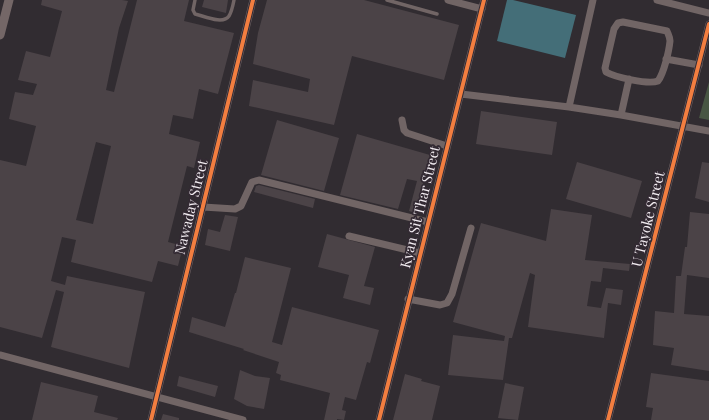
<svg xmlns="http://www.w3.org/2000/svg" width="709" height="420" font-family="'Playfair Display',serif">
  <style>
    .green { fill: #485643 }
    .water { fill: #446e78 }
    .building { fill: #4b4347; fill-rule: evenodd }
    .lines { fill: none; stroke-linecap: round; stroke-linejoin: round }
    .lane { stroke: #716565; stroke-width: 3.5 }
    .street { stroke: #716565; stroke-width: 7 }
    .secondary { stroke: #746767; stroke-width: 9 }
    .cycleway-casing { stroke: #332a33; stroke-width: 6 }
    .cycleway { stroke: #f27e40; stroke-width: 4 }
    .labels { text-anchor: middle; stroke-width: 3.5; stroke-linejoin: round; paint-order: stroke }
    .street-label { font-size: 14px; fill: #f2ecf1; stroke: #332a33 }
  </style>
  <rect width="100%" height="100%" fill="#312c31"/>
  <path class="green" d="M709,82V120L699,118Z"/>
  <path class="water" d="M507,0H513L576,15L565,58L497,41Z"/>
  <path class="building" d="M42,0H122L128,1L119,28L106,90L114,92L137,0H189L184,21L234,33L218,94L199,89L193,119L173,115L169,134L200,142L194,168L187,166L168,242L183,246L178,266L158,261L152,282L71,262L76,240L62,237L51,281L65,285L67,276L145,292L129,368L51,347L64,292L56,290L42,338L0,327V160L26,166L36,126L9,119L15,92L33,95L37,84L18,80L26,51L50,57L62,11L41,5ZM96,142L111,146L93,224L76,220Z
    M204,0H228L226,13L202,7Z
    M267,0H364L459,25L444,80L352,56L334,125L249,106L253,80L308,92L310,79L253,64L258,33Z
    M481,111L557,122L552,155L476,144Z
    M277,120L339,138L324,191L261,175Z
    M357,134L430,155L416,213L409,211L417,181L407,179L398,209L340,195Z
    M577,162L642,181L631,218L566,199Z
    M702,162L709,163V202L695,198Z
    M259,185L315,199L313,208L254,192L256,186Z
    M551,209L592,215L585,260L630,264L629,271L603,268L601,282L591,281L587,306L601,308L606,288L623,290L621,305L608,303L604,338L528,327L535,275L530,273L512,338H509L503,380L448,375L453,335L504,341L505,336L453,322L481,223L546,241Z
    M690,212L709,214V278L687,275L684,314L709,316V371L671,365L674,348L653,345L655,311L674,313L676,276H681L685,247H687Z
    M225,215L238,217L230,251L205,245L208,229L220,232Z
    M327,234L375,247L364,286L374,288L370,305L343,298L349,275L318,267Z
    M245,257L291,268L272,342L282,345L292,307L379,330L370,363L367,362L356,400L345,397L342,410L346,411L344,420L337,419V420H324L330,393L280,380L281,375L276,373L279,362L243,350L244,349L189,332L192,317L225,327L235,293H236Z
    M240,370L255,376L270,378L264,409L247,406L234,399Z
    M651,373L709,381V420H651L653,408L646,407Z
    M405,374L422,379L421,381L440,386L432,420H393Z
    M179,376L218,386L215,397L177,386Z
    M41,382L98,396L94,412L118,418L117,420H32Z
    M505,383L524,387L518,420L498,418Z
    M163,414L179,418V420H161Z"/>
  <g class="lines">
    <path class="lane" d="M195,0L193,10L195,14C204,16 223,25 229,16C232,11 233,5 234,0
      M387,0L437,14"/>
    <path class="street" d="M448,0L482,9
      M657,0L709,13
      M623,22L667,31C668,34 670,37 670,41C669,51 664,73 658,81C648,85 615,77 606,72L605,68L614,29L618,23Z
      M666,59L699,65
      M461,94L569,107L621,115L709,131
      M569,107L593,0
      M621,115L629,79
      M402,120L404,130L407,133L447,146
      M203,207L235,209L241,206L252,182L259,180L428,222
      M349,236L420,253
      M408,299L440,305L447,303L452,294L471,228
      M0,355L243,420
      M151,420L253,0
      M379,420L484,0
      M608,420L709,24"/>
    <path class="secondary" d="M0,35L9,0"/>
    <defs>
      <path id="cycleway" d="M151,420L253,0
        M379,420L484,0
        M608,420L709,24"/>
    </defs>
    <use href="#cycleway" class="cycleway-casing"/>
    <use href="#cycleway" class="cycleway"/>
  </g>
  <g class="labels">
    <g class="street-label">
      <text transform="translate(191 207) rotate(-76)" y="5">Nawaday Street</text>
      <text transform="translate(420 207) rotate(-76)" y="5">Kyan Sit Thar Street</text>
      <text transform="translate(648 219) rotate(-76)" y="5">U Tayoke Street</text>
    </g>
  </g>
</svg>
